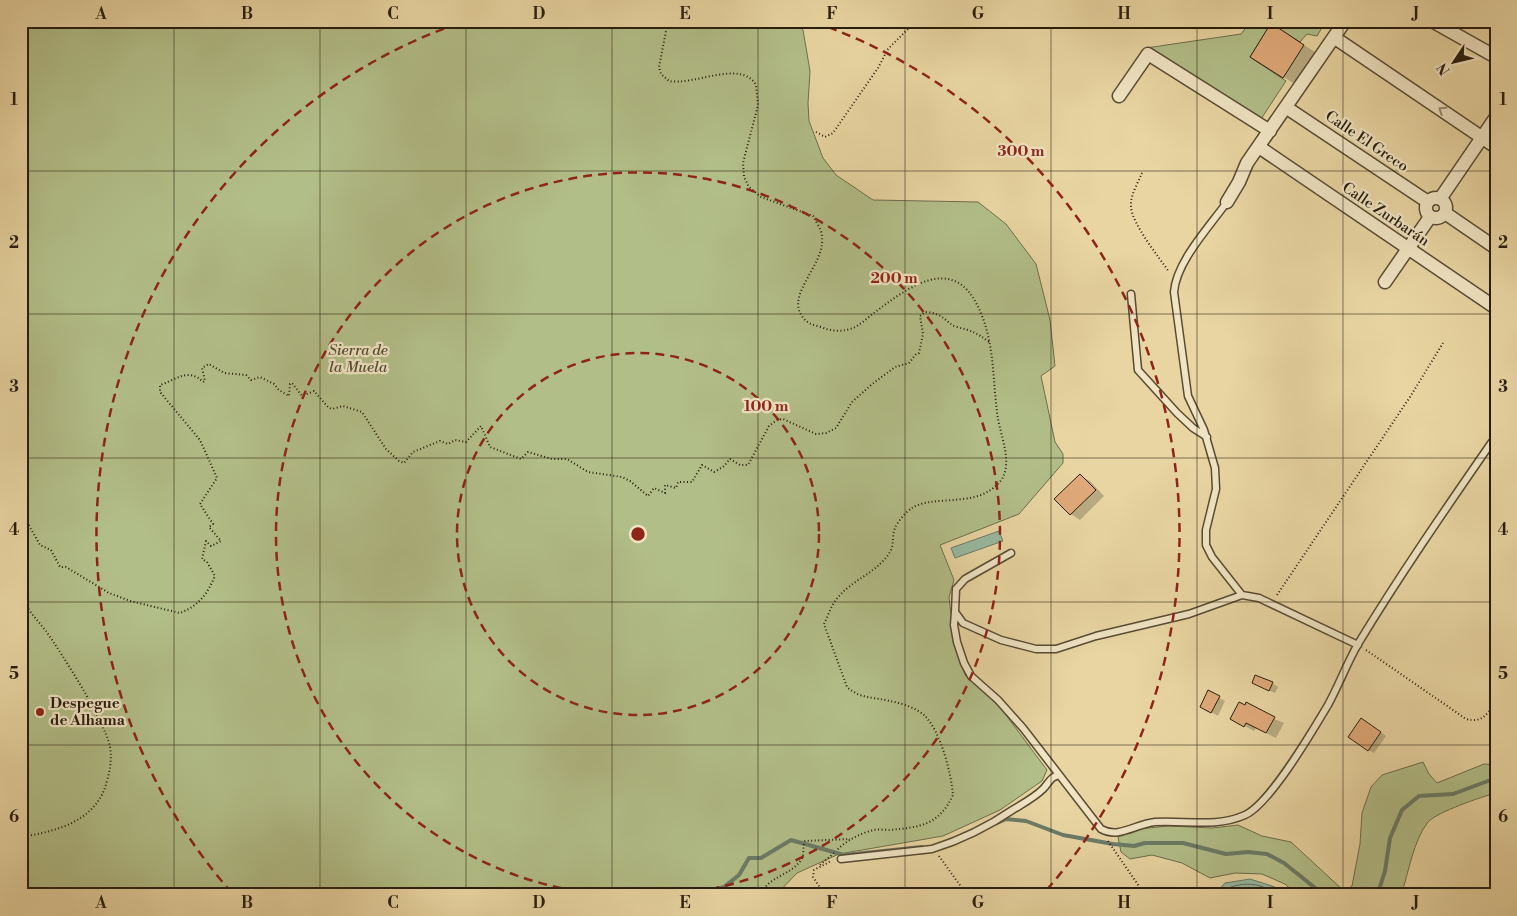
<svg xmlns="http://www.w3.org/2000/svg" width="1517" height="916" font-family="'Libre Bodoni',serif">
  <style>
    .green { fill: #b2be88; stroke: #6d6e4c }
    .water { fill: #98b9a1; stroke: #6b7b67 }
    .shadow { fill: #0003 }
    .lines { fill: none; stroke-linecap: round; stroke-linejoin: round }
    .shore { stroke: #606b58; stroke-width: 1 }
    .stream { stroke: #6b7b67; stroke-width: 4 }
    .building { fill: #e0a979; stroke: #281d0f }
    .lane-casing { stroke: #584b34; stroke-width: 9 }
    .street-casing { stroke: #584b34; stroke-width: 15 }
    .path { stroke: #281d0f; stroke-width: 2; stroke-dasharray: 1 2.5; stroke-linecap: butt }
    .lane { stroke: #f0e4c3; stroke-width: 6 }
    .street { stroke: #f0e4c3; stroke-width: 12 }
    .oneway { stroke: #968a72 }
    .grid { fill: none; stroke: #281d0f; stroke-width: 1; stroke-opacity: 0.55 }
    .ring { fill: none; stroke: #8f2418; stroke-width: 2.5; stroke-dasharray: 9 6 }
    .poi-dot { fill: #8f2418; stroke: #f0e4c3; stroke-width: 2 }
    .labels { text-anchor: middle; stroke-width: 4.5; stroke-linejoin: round; paint-order: stroke }
    .street-label { font-size: 15px; fill: #281d0f; stroke: #f0e4c3 }
    .park-label { font-size: 15px; font-style: italic; fill: #514d33; stroke: #f0e4c3 }
    .poi-label { font-size: 15px; font-weight: bold; fill: #281d0f; stroke: #f0e4c3; text-anchor: start }
    .centre { fill: #8f2418; stroke: #f0e4c3; stroke-width: 2.5 }
    .ring-label { font-size: 15px; text-anchor: middle; font-weight: bold; fill: #8f2418; stroke: #f0e4c3; stroke-width: 4.5; stroke-linejoin: round; paint-order: stroke }
    .neatline { fill: none; stroke: #281d0f; stroke-width: 2 }
    .grid-label { font-size: 16px; text-anchor: middle; font-weight: bold; fill: #281d0f }
  </style>
  <rect width="100%" height="100%" fill="#e8d5a2"/>
  <filter id="stains"><feTurbulence type="fractalNoise" baseFrequency=".004" numOctaves="4"/><feColorMatrix values="0 0 0 0 .2 0 0 0 0 .09 0 0 0 0 .02 0 0 0 .5 -.17"/></filter>
  <radialGradient id="worn" r=".72"><stop offset=".6" stop-color="#630" stop-opacity="0"/><stop offset="1" stop-color="#630" stop-opacity=".3"/></radialGradient>
  <path class="green" d="M21,21H796L803,30L810,71L808,103L809,121L823,158L836,175L873,200L978,202L1006,224L1036,264L1050,320L1055,366L1041,376L1055,442L1063,454V463L1019,514L940,545L954,580L949,597L954,642L965,675L1000,707L1047,770L1042,781L1000,810L943,836L839,854L797,873L776,895H21Z
    M1251,21H1326L1317,36L1307,34L1300,42L1271,24L1250,57L1286,81L1259,122L1146,48L1241,34Z
    M1423,762L1429,774L1437,783L1484,764L1496,765V793C1481,797 1437,812 1428,822C1413,841 1409,872 1401,895H1297L1285,884L1262,874L1235,873L1210,878L1182,863L1152,855L1130,859L1121,852L1118,837L1137,829L1169,826L1212,828L1238,825L1262,836L1291,842L1344,891L1352,886L1360,844L1362,813L1371,787L1382,775Z"/>
  <path class="water" d="M999,531L1003,541L955,558L951,548Z
    M1250,879L1275,887L1282,895H1214L1225,883Z"/>
  <path class="shadow" d="M1272,25L1323,57L1303,89L1251,57Z
    M1080,476L1090,481L1104,496L1080,520L1071,514Z
    M1272,683L1278,687L1275,693L1259,686Z
    M1209,692L1225,701L1218,716L1202,707Z
    M1245,707L1284,723L1276,738L1256,728L1254,731L1232,719Z
    M1367,723L1386,736L1374,753L1368,750Z"/>
  <g class="lines">
    <path class="shore" d="M1220,895C1232,880 1263,881 1276,895"/>
    <path class="stream" d="M997,823L1006,819L1026,821L1063,835L1113,844L1134,846L1145,843H1183L1226,854L1248,852L1267,854L1284,863L1324,895
      M698,895L724,887L739,875L749,858H761L791,840L844,855L922,847
      M1375,895L1379,890L1385,871L1390,838L1402,810L1419,796L1453,794L1496,778"/>
  </g>
  <path class="building" d="M1271,23L1304,45L1283,78L1250,57Z
    M1080,474L1096,490L1070,515L1054,499Z
    M1255,675L1273,682L1269,691L1252,683Z
    M1208,690L1220,696L1211,713L1200,707Z
    M1239,702L1245,705L1246,702L1275,717L1266,733L1246,723L1244,727L1230,719Z
    M1361,718L1381,732L1368,751L1348,737Z"/>
  <g class="lines">
    <defs>
      <path id="lane" d="M1227,202C1210,226 1176,262 1174,292L1188,396L1204,430L1215,468L1216,489L1206,530V545L1212,557L1242,595
        M1131,294L1138,370L1177,413L1193,428L1207,437
        M1011,553L965,579L956,589L955,612L963,623L1001,640L1036,649H1056L1096,636L1189,614L1242,595L1259,598L1358,645
        M955,612L954,625L957,642L964,663L971,676L998,700L1023,728L1101,829C1119,839 1135,824 1155,822C1185,820 1216,828 1245,815C1270,804 1313,730 1328,705C1339,685 1347,663 1358,644C1401,573 1449,504 1496,436
        M841,859L932,849C961,840 989,826 1014,809C1024,803 1035,797 1043,789C1049,783 1050,777 1059,775"/>
      <path id="street" d="M1432,21L1496,57
        M1335,38L1496,147
        M1119,96L1148,54L1270,131
        M1287,108L1428,202
        M1259,147L1496,308
        M1426 208a10 10 0 1 1 20 0a10 10 0 1 1-20 0Z
        M1440,199L1496,117
        M1227,202L1239,182L1247,163L1345,21
        M1445,213L1496,248
        M1385,282L1430,217"/>
    </defs>
    <use href="#lane" class="lane-casing"/>
    <use href="#street" class="street-casing"/>
    <path class="path" d="M668,21L659,67L661,74L669,81C694,86 741,59 756,85L758,105L743,163L744,177L749,187L761,197L813,216C816,222 822,230 822,237C825,265 786,294 802,316C806,323 813,325 821,327C831,331 839,332 850,329C860,326 869,316 878,310C916,281 959,254 982,316C994,346 993,380 997,412C999,432 1011,456 1004,475C1002,481 994,488 989,491C967,505 930,496 912,508C907,511 897,522 895,528C892,535 894,543 891,550C879,573 851,579 836,600C831,606 828,616 824,624L847,687C860,699 874,697 890,701C901,703 917,708 925,716C941,732 951,773 953,795C939,825 921,827 890,830C885,830 879,829 874,830C861,833 847,840 837,850
      M816,132L825,137L833,133L878,68L888,49L916,21
      M1142,173C1138,183 1130,195 1131,207C1132,224 1159,257 1169,272
      M21,508L26,510L27,522L40,545L51,550L60,567H66L109,593L130,601L180,613C200,605 207,594 215,576L207,562L202,559L206,541L211,546L221,541L209,527L213,524L200,504L217,478L200,440L160,392V385C176,380 188,367 203,382L205,381L202,368L209,364L224,373L246,375L251,380L260,377L274,384L279,390L289,396L290,384L292,383L302,396L314,391L328,407L332,409L343,406L362,412L386,449L399,461L404,463L413,452L440,441L448,444L455,440L466,442L481,426L490,447L521,459L528,452L552,459H567L588,472L622,477L630,481L648,496L654,488L665,493V485L676,488L678,482H692L702,465L714,472L723,467L730,459L740,465H748L769,426L777,420L783,419L816,434L826,433L836,428L852,402L871,385L895,367L909,363L916,354L919,353L923,334L920,316L925,312C945,313 946,324 957,327C972,331 976,332 989,342
      M1277,595L1410,397L1443,343
      M21,597C28,610 37,620 46,631C63,656 104,719 110,747C112,760 110,769 107,781C97,821 58,831 21,837
      M1366,650L1466,719C1482,723 1486,715 1496,703
      M1108,841L1145,895
      M939,856L967,895
      M820,865L834,853
      M760,895C770,875 790,876 801,860C805,854 802,847 805,841L850,839
      M825,895L813,877L814,870L831,861"/>
    <use href="#lane" class="lane"/>
    <use href="#street" class="street"/>
  </g>
  <defs><path id="oneway-chevron" d="M-2-3.5L2.5 0L-2 3.5" fill="none" stroke-width="1.6" stroke-linecap="round" stroke-linejoin="round" transform="scale(1.25)"/></defs>
  <use class="oneway" href="#oneway-chevron" transform="translate(1442 110) rotate(-146)"/>
  <path class="grid" d="M174,21V895M320,21V895M466,21V895M612,21V895M758,21V895M905,21V895M1051,21V895M1197,21V895M1343,21V895M21,171H1496M21,314H1496M21,458H1496M21,602H1496M21,745H1496"/>
  <g class="ring">
    <circle cx="638" cy="534" r="181"/>
    <path d="M606 895A362 362 0 1 1 670 895"/>
    <path d="M232 893A542 542 0 0 1 462 22M814 22A542 542 0 0 1 1044 893"/>
  </g>
  <circle class="poi-dot" cx="40" cy="712" r="5"/>
  <g class="labels">
    <g class="street-label">
      <text transform="translate(1367 141) rotate(34)" y="5">Calle El Greco</text>
      <text transform="translate(1386 214) rotate(34)" y="5">Calle Zurbarán</text>
    </g>
    <g class="park-label">
      <text x="358" y="355">Sierra de<tspan x="358" dy="17">la Muela</tspan></text>
    </g>
    <g class="poi-label">
      <text x="50" y="708">Despegue<tspan x="50" dy="17">de Alhama</tspan></text>
    </g>
  </g>
  <circle cx="638" cy="534" r="8" class="centre"/>
  <g class="ring-label">
    <text x="1021" y="156">300 m</text>
    <text x="894" y="283">200 m</text>
    <text x="766" y="411">100 m</text>
  </g>
  <rect width="1517" height="916" fill="none" stroke="#e8d5a2" stroke-width="55"/>
  <g transform="translate(1454 62) rotate(235)" stroke="#f0e4c3" stroke-width="4" paint-order="stroke">
  <path d="M0-4L9 19L0 12L-9 19Z" fill="#281d0f"/>
  <text y="-8" font-size="14" font-weight="bold" text-anchor="middle" fill="#281d0f">N</text>
  </g>
  <rect x="28" y="28" width="1462" height="860" class="neatline"/>
  <g class="grid-label">
    <text x="101" y="19">A</text>
    <text x="247" y="19">B</text>
    <text x="393" y="19">C</text>
    <text x="539" y="19">D</text>
    <text x="685" y="19">E</text>
    <text x="832" y="19">F</text>
    <text x="978" y="19">G</text>
    <text x="1124" y="19">H</text>
    <text x="1270" y="19">I</text>
    <text x="1416" y="19">J</text>
    <text x="14" y="105">1</text>
    <text x="1503" y="105">1</text>
    <text x="14" y="248">2</text>
    <text x="1503" y="248">2</text>
    <text x="14" y="392">3</text>
    <text x="1503" y="392">3</text>
    <text x="14" y="535">4</text>
    <text x="1503" y="535">4</text>
    <text x="14" y="679">5</text>
    <text x="1503" y="679">5</text>
    <text x="14" y="822">6</text>
    <text x="1503" y="822">6</text>
    <text x="101" y="908">A</text>
    <text x="247" y="908">B</text>
    <text x="393" y="908">C</text>
    <text x="539" y="908">D</text>
    <text x="685" y="908">E</text>
    <text x="832" y="908">F</text>
    <text x="978" y="908">G</text>
    <text x="1124" y="908">H</text>
    <text x="1270" y="908">I</text>
    <text x="1416" y="908">J</text>
  </g>
  <rect width="100%" height="100%" filter="url(#stains)"/>
  <rect width="100%" height="100%" fill="url(#worn)"/>
</svg>
